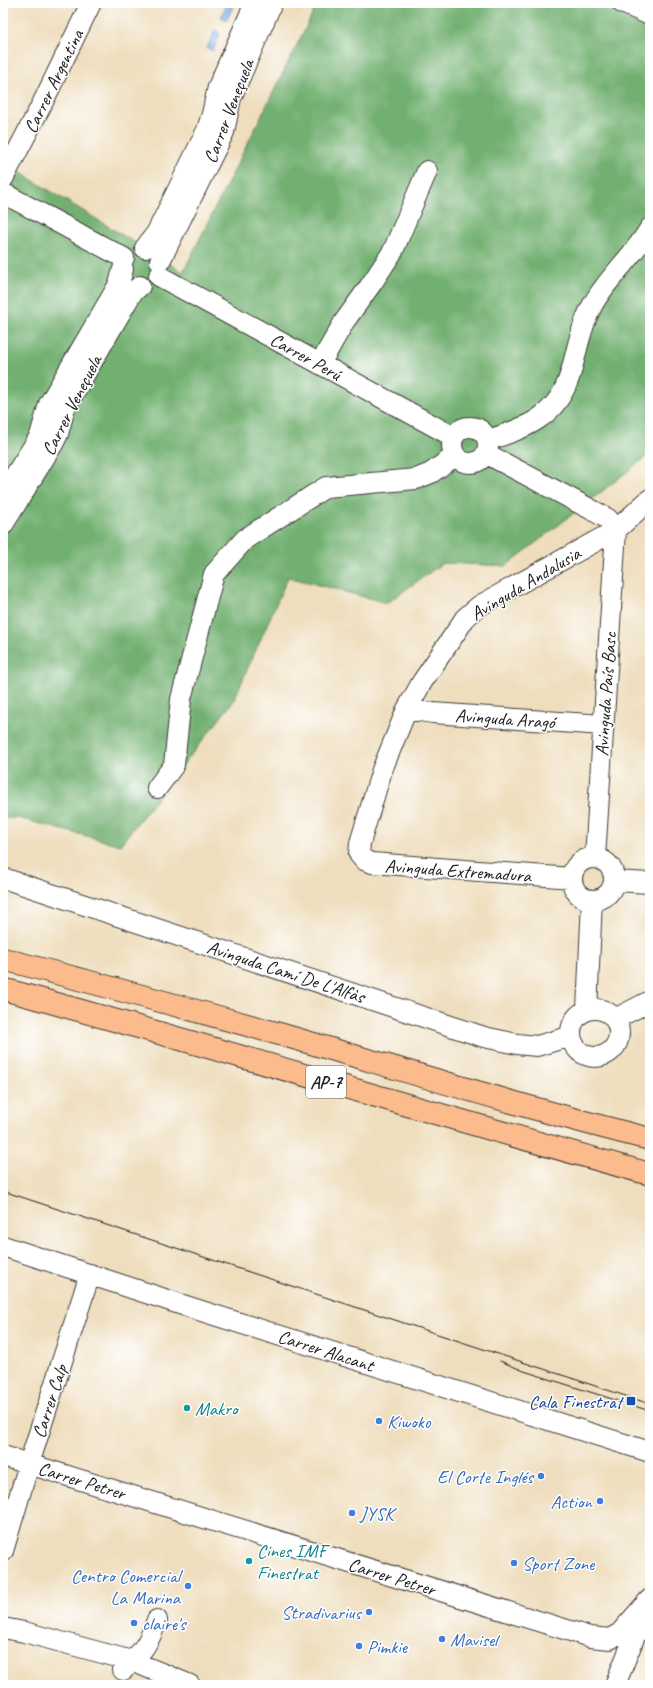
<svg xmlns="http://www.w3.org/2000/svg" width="653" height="1688" font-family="Caveat,sans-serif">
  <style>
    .forest { fill: #72b071; stroke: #476646 }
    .water { fill: #77a8e2; stroke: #4a627f }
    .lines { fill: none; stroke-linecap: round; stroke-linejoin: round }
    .minor-casing { stroke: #3c3934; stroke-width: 22 }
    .highway-casing { stroke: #3c3934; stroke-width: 24 }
    .minor { stroke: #fff; stroke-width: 20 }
    .highway { stroke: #fbbb8c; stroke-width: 22 }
    .tram { stroke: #1c1c1c; stroke-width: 1 }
    .transit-dot { fill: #1a4fb4; stroke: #fff; stroke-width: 1.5 }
    .culture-dot { fill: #0f9aa8; stroke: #fff; stroke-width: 1.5 }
    .shop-dot { fill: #3f7fe0; stroke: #fff; stroke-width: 1.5 }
    .labels { text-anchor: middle; stroke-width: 3; stroke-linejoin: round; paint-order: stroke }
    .shield { fill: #fff; stroke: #606060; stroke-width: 1 }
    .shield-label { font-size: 18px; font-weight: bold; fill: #1c1c1c }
    .street-label { font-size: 19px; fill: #1c1c1c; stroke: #fff }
    .transit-label { font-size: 19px; fill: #164399; stroke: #fff; text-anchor: end }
    .culture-label { font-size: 19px; fill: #0d838f; stroke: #fff; text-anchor: start }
    .shop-label { font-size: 19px; fill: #366cbe; stroke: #fff; text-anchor: start }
  </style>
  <rect width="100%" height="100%" fill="#fff"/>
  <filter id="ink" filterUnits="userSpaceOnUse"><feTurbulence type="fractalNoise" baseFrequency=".025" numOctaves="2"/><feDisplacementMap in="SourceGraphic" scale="8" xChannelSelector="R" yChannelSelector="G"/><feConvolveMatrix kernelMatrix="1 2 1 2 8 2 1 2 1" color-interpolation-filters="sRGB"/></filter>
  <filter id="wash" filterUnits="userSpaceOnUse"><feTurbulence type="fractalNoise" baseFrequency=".012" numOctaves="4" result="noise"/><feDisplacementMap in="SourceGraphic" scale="16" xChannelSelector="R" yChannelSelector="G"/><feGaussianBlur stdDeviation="0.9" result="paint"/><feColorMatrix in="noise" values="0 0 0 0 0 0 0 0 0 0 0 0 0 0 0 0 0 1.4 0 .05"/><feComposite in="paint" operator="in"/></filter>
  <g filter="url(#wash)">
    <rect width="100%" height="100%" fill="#efdebe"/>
    <path class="forest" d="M318,3H650V454L506,566L443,563L387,603L288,577L233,702L120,845L18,818H3V162L183,272Z"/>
    <path class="water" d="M227,3H234L227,20L221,17Z
      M215,30L220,34L213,51L207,48Z"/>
  </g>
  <g filter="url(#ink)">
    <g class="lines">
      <defs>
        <path id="minor" d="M622,3L650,15
          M3,179L42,104L91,3
          M3,193L124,258
          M145,248L157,232L207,130L212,114L218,87L255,3
          M160,261L224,132L231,98L272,3
          M159,276L454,437
          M320,364L344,322L372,283L393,251L427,171
          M452 445a18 18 0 1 1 36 0a18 18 0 1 1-36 0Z
          M488,440C526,428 557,417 570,375C577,352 580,328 592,306C606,279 634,256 650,228
          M487,454L594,511L608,519L616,530L595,858
          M3,494L40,436L49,404L119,284L123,269
          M3,525L53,444L58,434L65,408L132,293L140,286
          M407,709L433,713L603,725
          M157,788L174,765L181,699L214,574L245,539L326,487L416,479L431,473L455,456
          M572 879a21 21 0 1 1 42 0a21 21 0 1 1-42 0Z
          M3,878L484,1037L517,1044L537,1046L571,1036
          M572,878L372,863L364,860L359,854L360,843L382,770L407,709L422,682L458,629L465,618L479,606L616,530L650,499
          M614,881L650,883
          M571 1033a24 24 0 1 1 48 0a24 24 0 1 1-48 0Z
          M587,1010L592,900
          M615,1019L650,1001
          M3,1246L192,1308L650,1452
          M3,1456L590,1637L610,1639L620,1633L649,1600
          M3,1551L29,1464L90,1274
          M3,1628L24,1632L132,1661L190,1685
          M123,1670C142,1653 149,1643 157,1620
          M615,1685L645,1611"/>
        <path id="highway" d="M3,959C99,984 194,1010 290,1037C410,1072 529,1109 650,1139
          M3,989C219,1048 434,1115 650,1174"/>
      </defs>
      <use href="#minor" class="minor-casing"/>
      <use href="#highway" class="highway-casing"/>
      <use href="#minor" class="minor"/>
      <use href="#highway" class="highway"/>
      <path class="tram" d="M3,1191L650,1404
        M500,1361L524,1371L650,1411"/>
    </g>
  </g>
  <rect class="transit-dot" x="626" y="1396" width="10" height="10" rx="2"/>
  <g class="culture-dot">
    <circle cx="187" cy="1408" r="4"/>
    <circle cx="249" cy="1561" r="4"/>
  </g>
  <g class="shop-dot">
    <circle cx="379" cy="1421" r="4"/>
    <circle cx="541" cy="1476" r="4"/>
    <circle cx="600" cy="1501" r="4"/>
    <circle cx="352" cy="1513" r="4"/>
    <circle cx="514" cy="1563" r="4"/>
    <circle cx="188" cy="1586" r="4"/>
    <circle cx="369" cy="1612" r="4"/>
    <circle cx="134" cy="1623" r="4"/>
    <circle cx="442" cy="1639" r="4"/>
    <circle cx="359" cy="1646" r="4"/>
  </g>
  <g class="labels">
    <rect class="shield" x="306" y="1066" width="40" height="32" rx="3"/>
    <g class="shield-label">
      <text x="326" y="1088">AP-7</text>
    </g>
    <g class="street-label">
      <text transform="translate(53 81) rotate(-64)" y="7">Carrer Argentina</text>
      <text transform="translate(228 111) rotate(-69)" y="7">Carrer Veneçuela</text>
      <text transform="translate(306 356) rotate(29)" y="7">Carrer Perú</text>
      <text transform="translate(71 405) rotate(-63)" y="7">Carrer Veneçuela</text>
      <text transform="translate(525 583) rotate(-31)" y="7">Avinguda Andalusia</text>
      <text transform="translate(605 694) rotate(-86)" y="7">Avinguda País Basc</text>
      <text transform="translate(505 718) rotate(4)" y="7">Avinguda Aragó</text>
      <text transform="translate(458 870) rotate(4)" y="7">Avinguda Extremadura</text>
      <text transform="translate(286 971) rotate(18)" y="7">Avinguda Camí De L'Alfàs</text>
      <text transform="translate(326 1350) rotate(18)" y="7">Carrer Alacant</text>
      <text transform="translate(49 1401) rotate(-72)" y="7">Carrer Calp</text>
      <text transform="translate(82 1480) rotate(17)" y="7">Carrer Petrer</text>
      <text transform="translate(392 1576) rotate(17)" y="7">Carrer Petrer</text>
    </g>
    <g class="transit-label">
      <text x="622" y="1408">Cala Finestrat</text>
    </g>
    <g class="culture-label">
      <text x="195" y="1415">Makro</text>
      <text x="257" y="1557">Cines IMF<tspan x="257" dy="22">Finestrat</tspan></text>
    </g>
    <g class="shop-label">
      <text x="387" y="1428">Kiwoko</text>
      <text x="533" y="1483" text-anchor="end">El Corte Inglés</text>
      <text x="592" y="1508" text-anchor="end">Action</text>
      <text x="360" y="1520">JYSK</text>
      <text x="522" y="1570">Sport Zone</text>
      <text x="180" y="1582" text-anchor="end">Centro Comercial<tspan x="180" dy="22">La Marina</tspan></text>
      <text x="361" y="1619" text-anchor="end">Stradivarius</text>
      <text x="142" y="1630">claire's</text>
      <text x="450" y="1646">Mavisel</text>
      <text x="367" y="1653">Pimkie</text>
    </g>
  </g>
  <rect width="653" height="1688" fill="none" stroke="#fff" stroke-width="16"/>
</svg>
